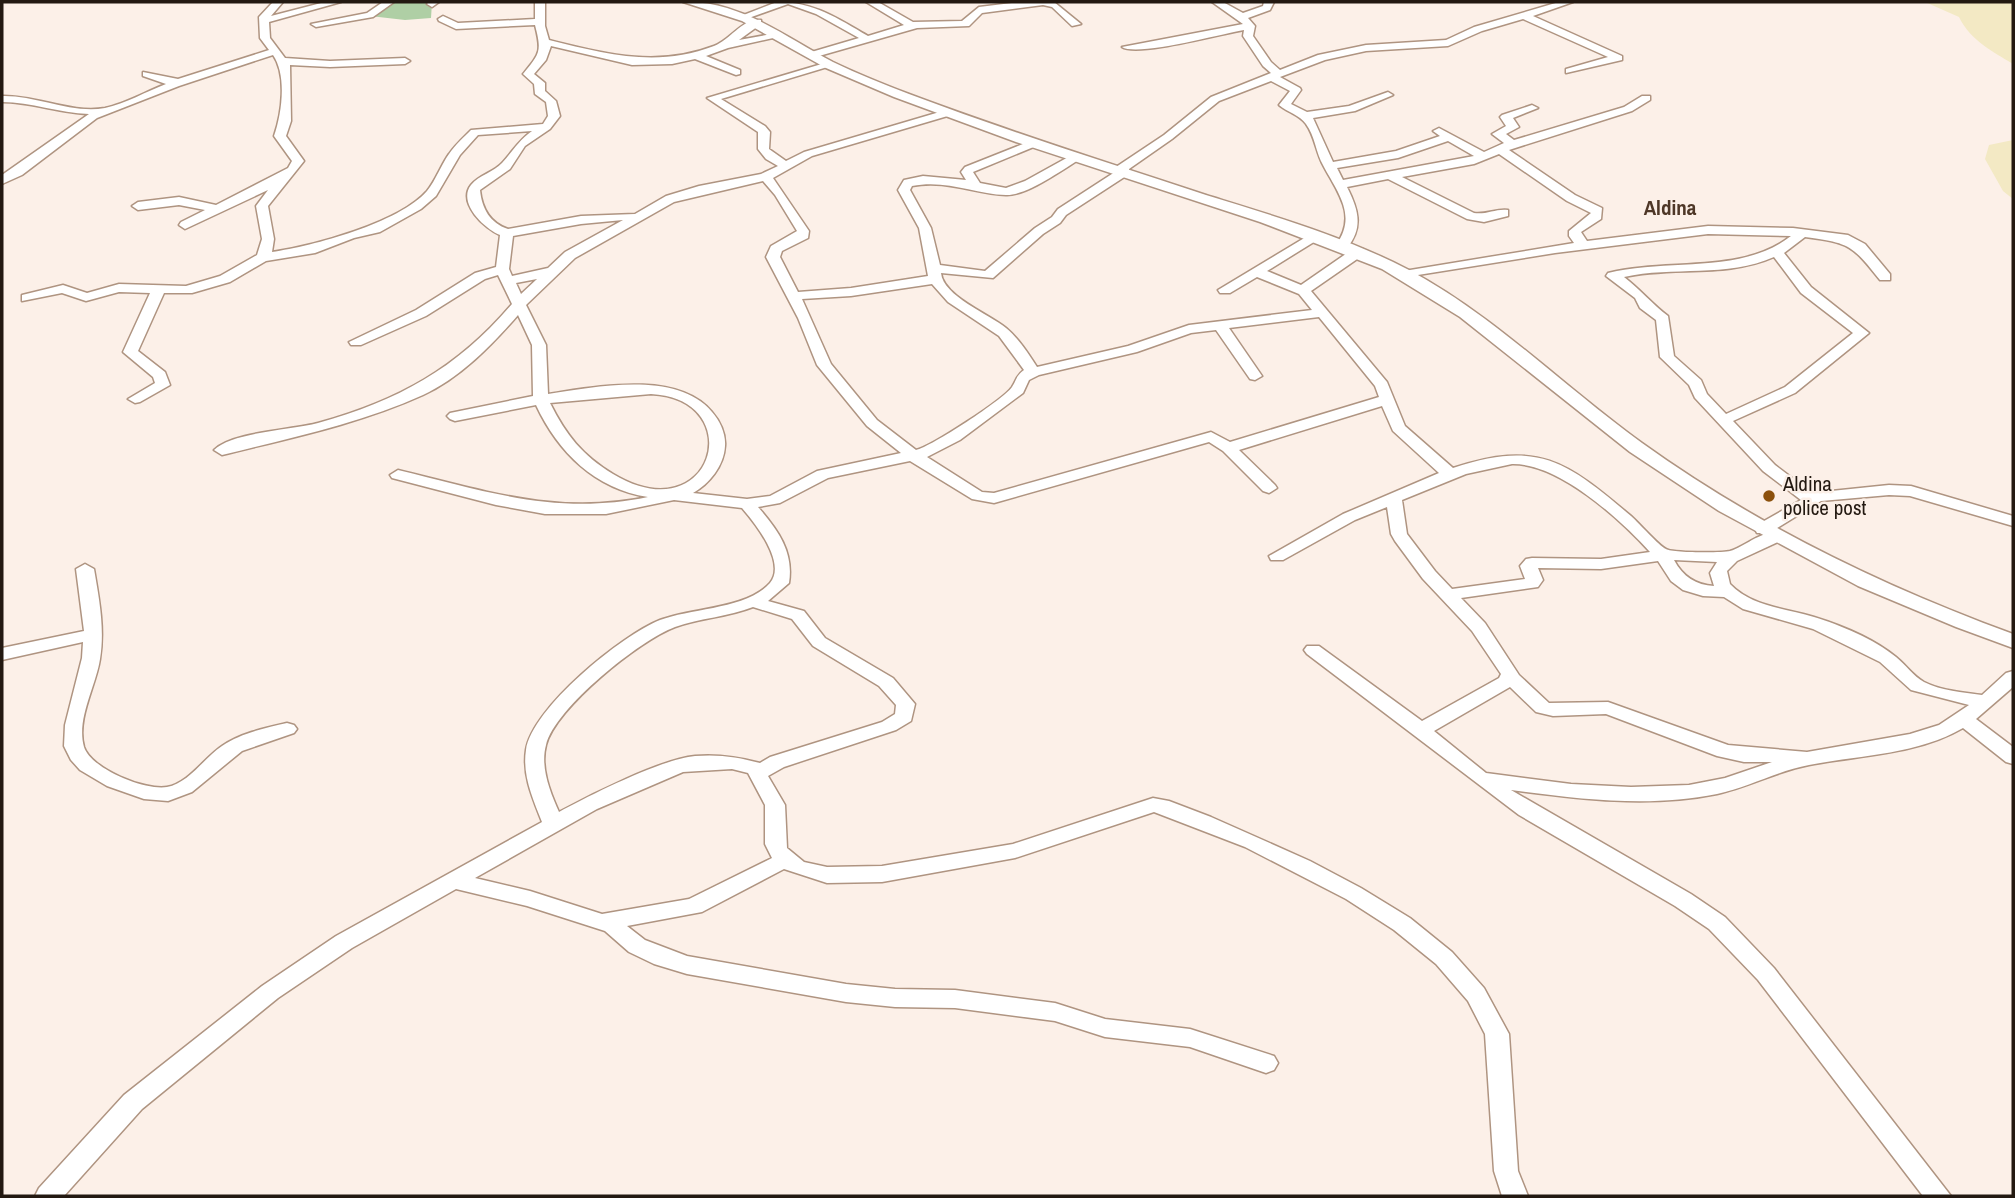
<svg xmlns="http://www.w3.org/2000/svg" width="2015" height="1198" font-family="'Archivo Narrow',sans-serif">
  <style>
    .green { fill: #afcfa5 }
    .sand { fill: #f3e9c4 }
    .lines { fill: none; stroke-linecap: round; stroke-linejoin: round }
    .minor-casing { stroke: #af9481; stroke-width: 3 }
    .tertiary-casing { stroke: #af9481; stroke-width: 3 }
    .minor { fill: #fff; fill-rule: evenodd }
    .tertiary { fill: #fff; fill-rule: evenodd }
    .poi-dot { fill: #8b500c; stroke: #fcf0e8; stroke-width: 2.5 }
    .labels { text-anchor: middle; stroke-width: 5; stroke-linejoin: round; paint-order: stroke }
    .far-quarter-label { font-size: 21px; font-weight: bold; fill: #4e3727; stroke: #fcf0e8 }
    .poi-label { font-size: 21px; fill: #231911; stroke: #fcf0e8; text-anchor: start }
  </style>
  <rect width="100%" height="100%" fill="#fcf0e8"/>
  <path class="green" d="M395,2H432L431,18L405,20L370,16Z"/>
  <path class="sand" d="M1925,2H2013V64C1992,51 1970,40 1959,17Z
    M2013,140V199L2003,191L1985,159L1989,145Z"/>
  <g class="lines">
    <defs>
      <path id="minor" d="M273,2H283L271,16L325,2H341L269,22L270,38L285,58L330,61L405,58L410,61L405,64L330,67L290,65L291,121L286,136L304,161L268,206L274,239L272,252C313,246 399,223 427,191C436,180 441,165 449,154C455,145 464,137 471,130L543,124L548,116L546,102L535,94L534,84L523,74C540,53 542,52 535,25L456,29L439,21L438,19L443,16L458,23L535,19V2H545V26L549,40C606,54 657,68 714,46C731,40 742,18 761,20V24L739,40L777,33L782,36L728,48L706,56L740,70V74L736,75L695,59L672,64L632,65L551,46L546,60L534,74L545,83V91L556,101L560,116L550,129L525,146L510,169L480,190C482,209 490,223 508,229L581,216L635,214L666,196L699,186L761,174L778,166L766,159L758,149V132L707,98L825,63L834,65L721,99L765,126L770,132L769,149L786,161L804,152L943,111H951V115L812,156L773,178L809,231L808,238L782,251L780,257L798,292L851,288L928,276L919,228L898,190L904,180L923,176L966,180L961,172L965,167L1028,142H1036V146L973,172L980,183L1006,188L1025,181L1072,155H1080V159C1062,170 1026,196 1006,195C974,194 946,179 912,186L910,190L931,228L940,265L985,271L1035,228L1052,217L1058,209L1115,172L1116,167L1164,135L1211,97L1271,73L1263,66L1243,36L1244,30C1221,34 1137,57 1122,47L1243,24L1212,2H1223L1243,13L1263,6L1264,2H1274L1270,10L1248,18L1255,26L1253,36L1271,62L1280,70L1318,55L1366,45L1446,40L1474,27L1559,2H1573L1533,16L1622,56V60L1566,73V69L1608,57L1523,19L1482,31L1448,46L1366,51L1325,60L1280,77L1300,88L1301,90L1291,104L1307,112L1349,106L1388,92L1393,95L1355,111L1313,118L1333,162L1396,151L1440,136L1433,131L1439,128L1484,152L1504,143L1492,134L1506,126L1500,117L1502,115L1532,105L1538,108L1513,118L1519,127L1506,134L1514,140L1624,107L1642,96H1650V100L1632,111L1509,150L1575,195L1602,208L1601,219L1581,232L1587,241L1708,226L1793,228L1848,235L1865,244L1890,274V280H1880C1852,245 1850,243 1805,237L1784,253L1811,287L1869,333L1795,393L1733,421L1775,465L1812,493L1889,485L1911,486L2013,516V526L1910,496L1889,495L1821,501L1769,533H1757L1755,529L1757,525L1801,500L1763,471L1695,398L1689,385L1660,357L1656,320L1640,308L1635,298L1606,276L1608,273C1668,258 1741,275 1791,236L1708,234L1555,253L1399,278L1397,275L1404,271L1574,243L1569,236V231L1591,213L1567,201L1499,154L1474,164L1402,177L1474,213C1486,215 1497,208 1508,210V216L1484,222L1467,219L1388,179L1347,187C1358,209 1364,227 1347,248H1337L1336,245C1358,215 1337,192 1323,165C1316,153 1315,136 1306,124C1300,115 1287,112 1279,105L1290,91L1271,81L1219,101L1172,139L1129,169V174L1066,215L1060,223L1043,234L993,278L941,273C943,296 989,314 1006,328C1019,339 1028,353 1037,367L1128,346L1189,325L1312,310L1299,294L1257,277L1230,293H1220L1218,290L1311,234L1316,233L1322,237L1267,271L1301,285L1353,249H1363V255L1311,291L1387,382L1405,426L1453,468C1538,440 1566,461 1631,516C1639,523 1659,546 1666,549C1672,553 1723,553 1730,551C1746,546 1763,529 1780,533L1782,537L1780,541L1737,561L1727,571L1730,584C1752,607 1785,608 1814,617C1840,625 1874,639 1896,657C1906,665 1913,676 1924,682C1942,691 1962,692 1982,695L2006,673L2013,671V687L1976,719L2013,747V764L2006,762L1963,728C1917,755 1859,755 1809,765C1777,771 1749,787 1717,794C1649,808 1579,799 1511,790L1691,894L1725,917L1774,968L1951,1196H1923L1758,980L1709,929L1675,906L1519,815L1307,654L1304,650L1307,646H1319L1422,721L1499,678L1501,674L1472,631L1423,579L1395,541L1391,534L1387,507L1355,520L1283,560H1271L1269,556L1343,514L1439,473L1393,431L1382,406L1239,450L1275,485L1277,488L1269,493L1263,491L1223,451L1209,442L994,503L972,499L910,461L828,478L780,503L758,507C778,530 794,552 789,583L768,601L804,611L825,638L893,678L915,704L911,721L896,730L784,767L768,776L785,805L787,848L804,862L827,867L882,866L1013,844L1153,798L1169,801L1211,817L1310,861L1361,888L1410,918L1452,952L1484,988L1509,1034L1518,1171L1528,1196H1502L1494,1171L1485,1034L1468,1001L1436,964L1394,930L1346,899L1245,847L1154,812L1015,858L882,882L827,883L784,869L702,912L627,926L645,940L687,956L846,984L895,989L955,990L1055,1003L1105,1019L1190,1029L1274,1056L1278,1063L1274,1070L1266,1073L1190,1047L1105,1037L1055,1021L955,1008L895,1007L846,1002L687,974L654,964L629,952L605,931L527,906L456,889L352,948L278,998L142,1109L64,1196H35L39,1188L124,1095L262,986L336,936L542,822C533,799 522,775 526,750C532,708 622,635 660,620C691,608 747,609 770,583C787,563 755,523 742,508L674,500L606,514H545L496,505L392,478L390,475L398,470C485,491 557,516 648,497C595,489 558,452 536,405L455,421L450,419L447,416L450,413L533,396L532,345L518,315C492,345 460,378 423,395C359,424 290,438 222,455L214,450C232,432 292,430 318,423C398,401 458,368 512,304L498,275L485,279L426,316L361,345H351L349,342L416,310L475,273L496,267L500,235C485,229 457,203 471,185C479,175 494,172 502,163C513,151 518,141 532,131L478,135L460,155L436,196L421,209L380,232L354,238L315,253L266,261L230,282L192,293H164L138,351L165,372L170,385L140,402L135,403L128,399L155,383L153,377L123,352L150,293L119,292L86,301L62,293L22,301V295L63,285L87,293L119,284L186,286L220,276L257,255L262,239L256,206L268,190L185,229L179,225L181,222L205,210L179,205L138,210L132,206L138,202L179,197L216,205L288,168L292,161L274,136C282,113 287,75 273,55L179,86L97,118L22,175L2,184V175L89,114C59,113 31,102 2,102V96C36,95 71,114 105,108C125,104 147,91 166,84L143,76V72L178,79L269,50L260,38L259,17ZM1448,141L1474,156L1343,180L1337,168L1398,158ZM763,181L775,195L797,231L771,246L766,257L798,318L817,365L867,426L901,453L817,471L770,496L747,499L693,493C709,484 724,466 725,446C726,434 720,421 712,412C677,370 596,387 548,394L546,345L526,305L575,258L674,202ZM623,220L565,252L548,268L512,276L509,269L513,236L581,224ZM1774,257L1801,293L1853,333L1785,387L1726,414L1707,394L1701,380L1674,356L1668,316C1652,304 1641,290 1624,277C1673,266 1727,278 1774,257ZM537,279L521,294L516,283ZM932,284L948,302L999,336L1024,370C1016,376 1017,379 1012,387C1004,399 931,447 916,450L877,420L831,364L802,299L851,296ZM1319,317L1375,386L1379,397L1230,442L1211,432L994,493L982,492L927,457L960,440L1023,393L1029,380L1039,375L1137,352L1191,333L1216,330L1250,379L1255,380L1262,376L1229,328ZM651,394C750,399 713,534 613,474C582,455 566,435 550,403ZM1512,464C1559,463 1620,519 1650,552L1601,559L1532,558L1526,559L1520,566L1525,579L1452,589L1435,571L1407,534L1402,500L1466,474ZM1674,560L1717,562L1710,573L1714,586C1696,585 1683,577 1674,560ZM1658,561L1671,581L1683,590L1703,596L1724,597L1743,609L1813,629L1880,662L1911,690L1969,705L1939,725L1910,734L1807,752L1728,745L1608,702L1549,703L1519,675L1485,623L1461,598L1538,587L1543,580L1538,568L1601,569ZM753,607L792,619L813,646L879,686L896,705L895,714L882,722L770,757L760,763C738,757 719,754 695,756C662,759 590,795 559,812C550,792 540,767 546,745C555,708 640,640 675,627C700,618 728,617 753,607ZM1510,687L1536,712L1553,716L1606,714L1717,756L1744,762H1772L1725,778L1689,785L1631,787L1571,784L1486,773L1434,731ZM732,769L748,773L765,805V844L772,858L689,899L602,914L530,891L475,878L597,809L683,772Z
        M383,2H394L373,17L316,27L311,24L367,13Z
        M429,2H439L432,7L427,4Z
        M777,2C814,2 837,18 868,36L904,25L866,2H878L913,22L962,21L979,7L1021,2H1054L1081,24L1072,26L1052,7L1043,5L982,13L969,26L917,28L812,58L807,55L808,53L859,38L816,14L788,4L746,19L741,16Z
        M85,564L94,569C99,598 105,629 100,659C96,686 76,719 84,747C91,769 146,791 167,787C189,783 204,758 222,746C241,733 265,728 287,723L294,725L297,729L294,733L242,751L192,792L168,801L144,799L107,786L80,770L71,760L64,746L65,725L82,658L83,642L2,660V648L84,631L76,569Z"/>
      <path id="tertiary" d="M683,2C740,0 785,37 833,62C858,74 883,84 909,94C1007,131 1106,162 1206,195C1274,216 1346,237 1409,270C1495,316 1564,387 1642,443C1756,525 1882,586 2013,634V648L1956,627L1858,586L1719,511L1630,452L1460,317L1382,269L1260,222L1016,142L894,97L826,68L742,21Z"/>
    </defs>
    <use href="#minor" class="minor-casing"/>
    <use href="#tertiary" class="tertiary-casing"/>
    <use href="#minor" class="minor"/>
    <use href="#tertiary" class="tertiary"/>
  </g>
  <circle class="poi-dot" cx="1769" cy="496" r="7"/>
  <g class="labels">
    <g class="far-quarter-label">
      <text x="1670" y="215">Aldina</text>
    </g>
    <g class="poi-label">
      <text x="1783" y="491">Aldina<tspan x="1783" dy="24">police post</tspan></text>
    </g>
  </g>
  <rect width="2015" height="1198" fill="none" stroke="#231911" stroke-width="7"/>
</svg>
